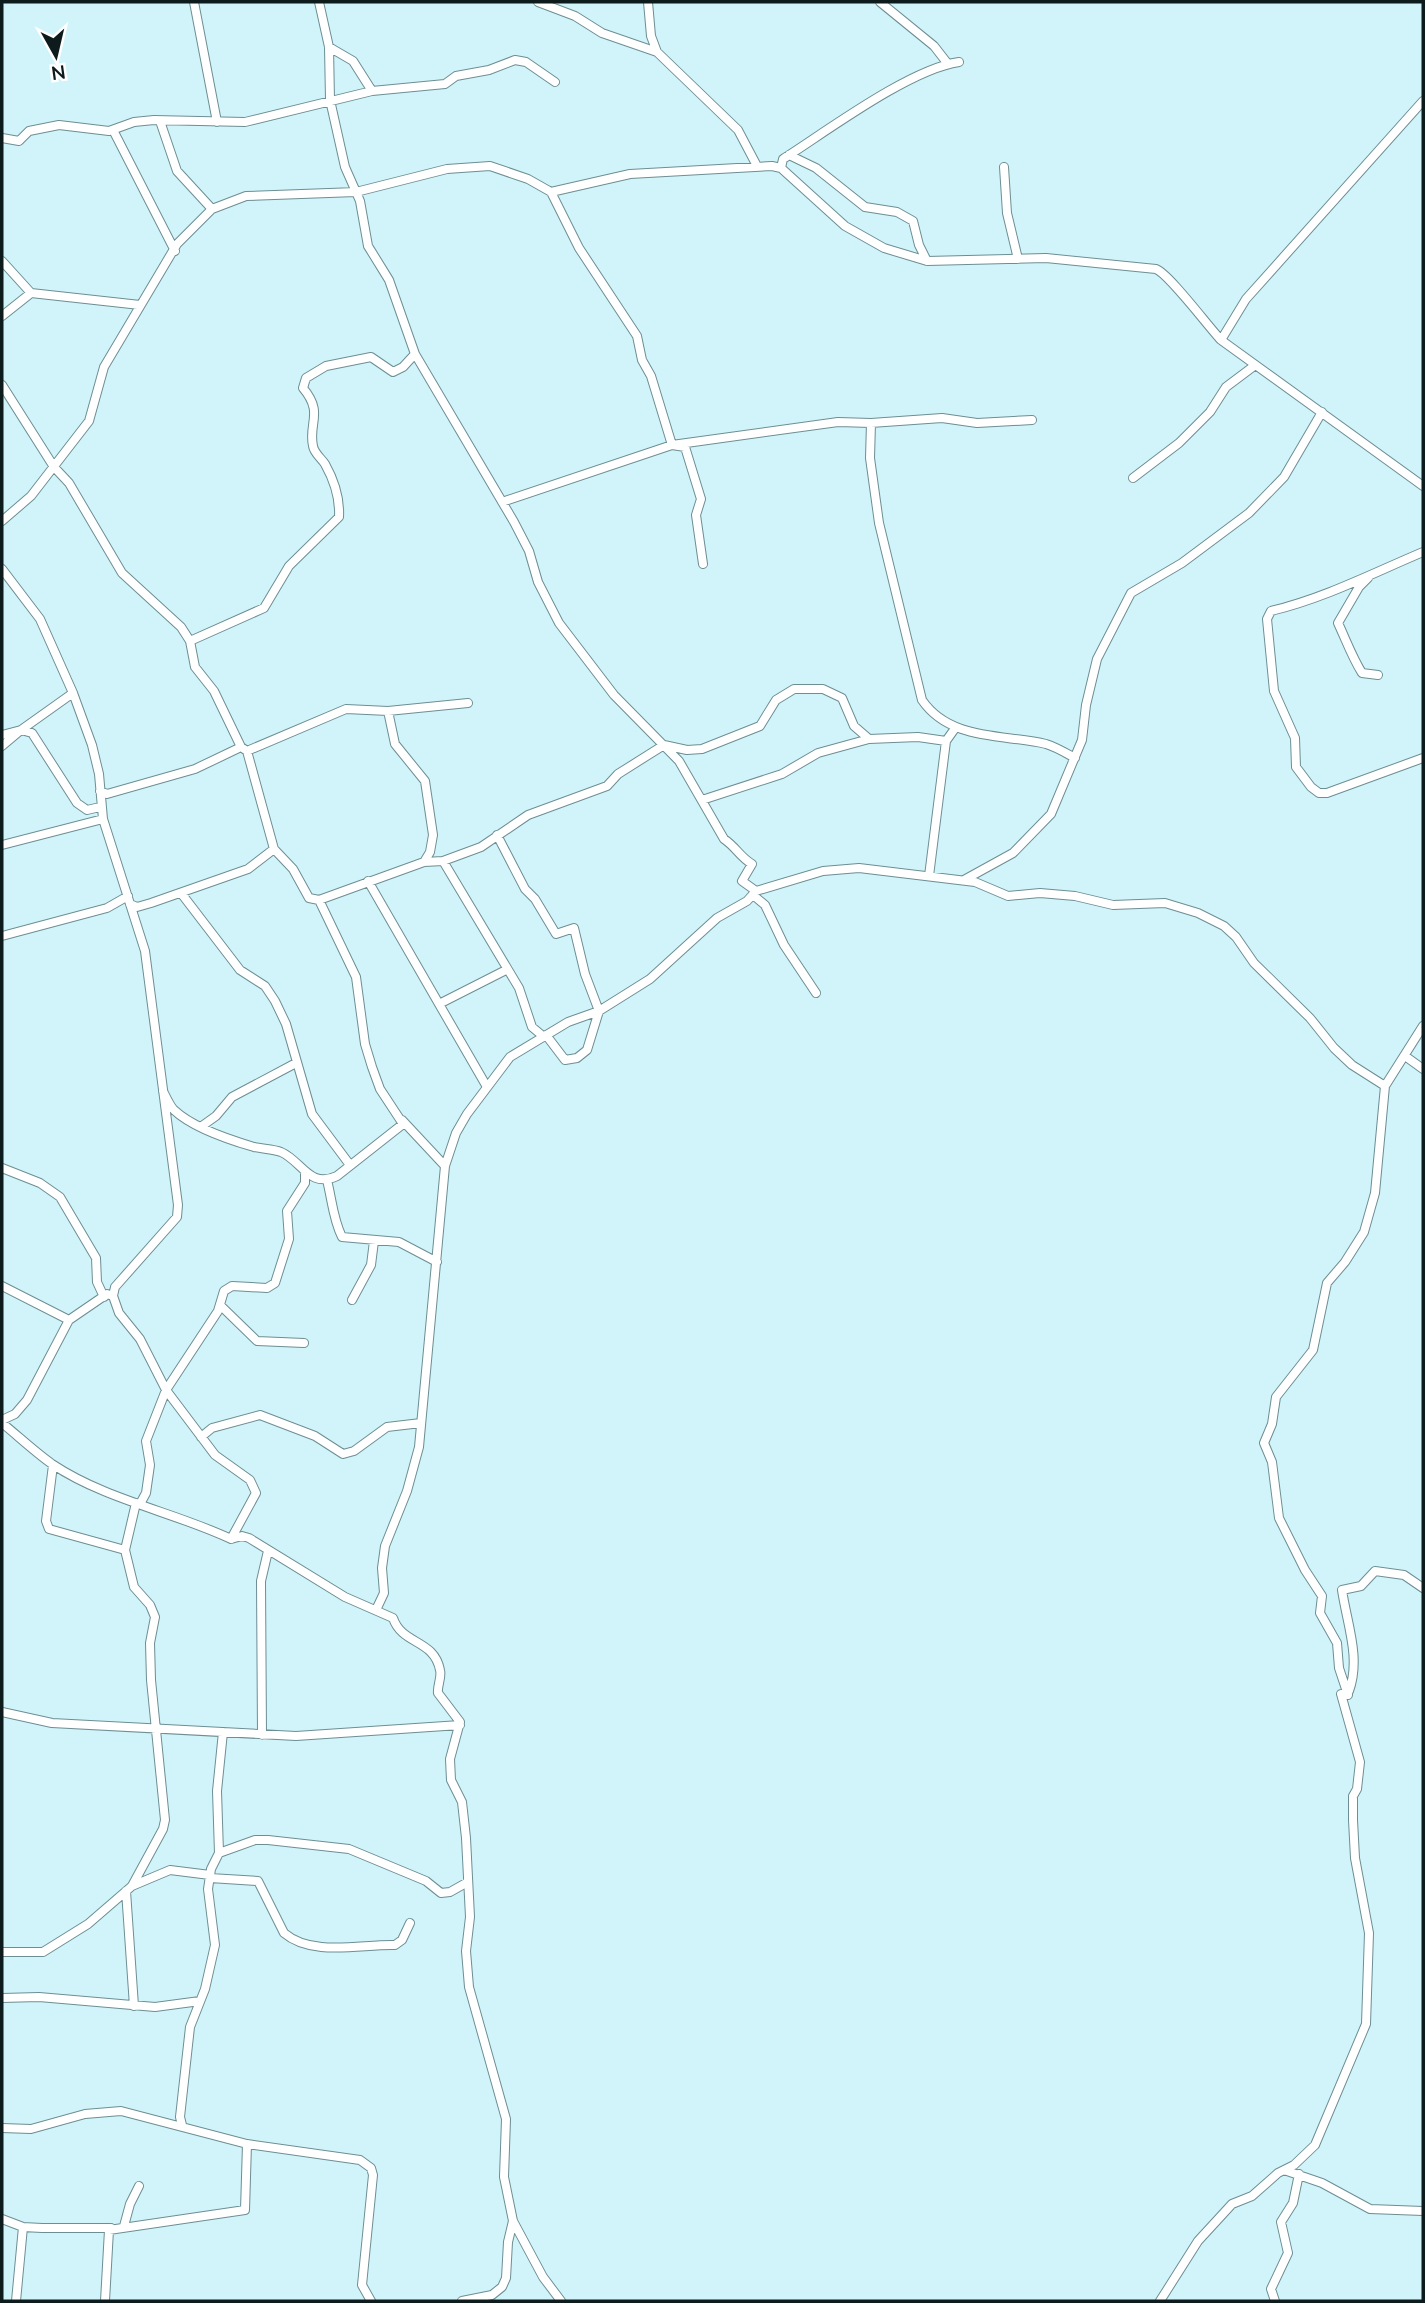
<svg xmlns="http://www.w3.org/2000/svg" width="1425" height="2303" font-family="'Nunito Sans',sans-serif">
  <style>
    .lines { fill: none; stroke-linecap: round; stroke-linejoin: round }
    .street-casing { stroke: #6d8e93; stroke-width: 10 }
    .street { stroke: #fff; stroke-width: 8 }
  </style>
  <rect width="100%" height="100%" fill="#d0f4fa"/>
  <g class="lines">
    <defs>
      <path id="street" d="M194,2L217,122
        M319,2L329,47L330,100L345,167L360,201L368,246L389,280L415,354L514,522L529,551L538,582L559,623L614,695L679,761L724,839C736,847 740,857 752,864L742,881L756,891L823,871L859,868L975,882L1008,896L1040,893L1075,896L1113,905L1165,903L1198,913L1224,926L1236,937L1254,963L1310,1018L1334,1048L1352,1065L1385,1086
        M538,2L575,16L602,33L657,52L738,130L757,166
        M648,2L651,36L657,52
        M880,2L934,46L948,64
        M329,47L353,61L372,91
        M160,121L177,171L212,209
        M113,130L175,251
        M2,138L19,141L29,131L59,125L109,131L134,122L154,120L245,122L372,91L445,84L456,76L489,70L515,60L526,62L555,82
        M789,155L816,168L865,207L897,212L913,221L919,245L927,261
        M1004,167L1007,213L1018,259
        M781,168L783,159C827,131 910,69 959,62
        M551,192L579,248L637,336L642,360L651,376L672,445L685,447L701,499L696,515L703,564
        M2,261L31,293L140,305
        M2,316L31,293
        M1221,340L1246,299L1423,101
        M2,385L54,467L69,483L122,573L181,627L190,641L195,667L214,691L241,747L247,751L274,849L293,869L309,898L319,900L356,977L365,1044L372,1067L380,1089L403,1124L337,1176C309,1189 302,1161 281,1152C273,1149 263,1149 254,1147C230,1140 193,1128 174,1110C170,1106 166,1097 163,1091
        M871,423L870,458L879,523L922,700C950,741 1004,734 1046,744C1056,747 1066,753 1075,758
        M1133,478L1179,443L1210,412L1226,387L1254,366
        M502,502L672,445L838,422L871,423L942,418L977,423L1032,420
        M2,521L31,496L89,421L104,367L177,244L212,209L246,196L356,192L447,169L490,166L528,179L551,192L630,174L772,166L781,168L845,226L884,248L927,261L1046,258L1156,269C1169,274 1207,325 1221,340L1423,486
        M1423,552C1373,573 1325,598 1271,611L1267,619L1274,691L1295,738L1296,767L1311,787L1319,793H1327L1423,758
        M2,569L40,619L73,693L92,745L99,774L103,819L145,951L178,1205L177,1217L115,1287L113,1296L107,1294L69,1320L2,1286
        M1368,578L1359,587L1338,623C1346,640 1352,657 1362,673L1378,675
        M190,641L264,608L289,566L339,517C340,499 334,480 325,464C321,458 314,453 313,446C308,423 324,413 303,388L306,378L326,366L371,357L393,372L403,367L415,354
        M388,711L395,744L425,781L433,835L430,852L424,862
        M2,735L21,730L73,693
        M2,746L21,730L32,733L77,803L87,810L100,807
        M247,751L346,709L388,711L468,703
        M100,791L107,794L195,769L241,747
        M702,800L782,774L818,753L869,739
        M497,835L525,889L535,899L556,934L574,928L585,974L599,1011L587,1050L577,1058L565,1060L546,1035
        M2,845L103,819
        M443,861L519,988L532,1027L544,1037
        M929,876L946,741L956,727
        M964,880L1013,853L1051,814L1082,740L1086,705L1097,659L1131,593L1182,563L1249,513L1284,477L1322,412
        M368,881L439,1004L506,970
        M181,893L240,970L265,986L275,1001L286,1024L312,1114L350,1165
        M753,895L765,905L784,945L816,993
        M319,900L424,862L443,861L481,847L528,815L607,786L618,774L664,745L687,750L702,749L760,726L776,700L794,689H823L842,698L854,726L869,739L918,737L946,741
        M130,904L137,907L151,903L248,869L274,849
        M2,936L107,908L128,896
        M439,1004L487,1087
        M1405,1056L1423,1069
        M402,1120L445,1166
        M202,1126L216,1116L232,1097L296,1063
        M2,1168L40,1183L60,1197L96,1258L97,1282L104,1297
        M327,1180C332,1200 333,1219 342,1237L399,1242L437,1262
        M113,1296L119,1313L140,1339L166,1390L215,1455L250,1480L256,1493L231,1539
        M352,1300L371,1265L374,1241
        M220,1305L257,1341L304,1343
        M2,1420L15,1414L27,1400L69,1320
        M2,1423C18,1436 35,1452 52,1464C106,1500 174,1512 231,1539L242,1536L249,1538L345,1597L393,1618C402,1645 434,1639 440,1670C442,1677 437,1686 438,1693L460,1722L450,1759L451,1780L462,1802L466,1838L470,1917L466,1951L469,1987L506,2119L504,2177L513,2221L543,2277L561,2301
        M201,1437L212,1428L260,1415L315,1436L343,1454L354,1451L387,1427L421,1423
        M53,1465L46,1521L49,1529L125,1550
        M140,1504L146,1493L150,1465L146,1441L166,1390L218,1311L224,1291L232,1286L267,1288L275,1283L289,1239L287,1211L305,1183V1174
        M376,1610L384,1593L382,1568L385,1546L407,1491L419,1447L445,1166L456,1133L467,1114L510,1057L568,1022L599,1011L650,979L717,918L747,901L756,891
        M1349,1691C1361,1658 1347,1624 1342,1590L1361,1586L1375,1571L1404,1575L1423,1588
        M2,1712L52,1723L296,1736L460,1725
        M262,1735L261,1581L268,1551
        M219,1853L255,1840H268L349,1849L426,1881L441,1893L450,1892L466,1883
        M210,1878L258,1881L284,1933C312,1957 361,1944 395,1945L402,1940L410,1923
        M132,1886L170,1870L210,1875
        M126,1891L134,2006
        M2,1952H43L88,1924L132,1886L163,1829L165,1820L151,1680L150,1643L155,1617L150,1605L134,1587L125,1550L136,1503
        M2,1998L39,1997L155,2007L200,2001
        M182,2125L180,2117L190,2027L205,1989L215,1945L208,1889L211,1869L219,1853L217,1791L223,1732
        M2,2128L31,2129L85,2114L121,2111L247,2144L360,2160L371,2168L373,2175L362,2285L371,2301
        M1284,2170L1322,2183L1370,2209L1423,2211
        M2,2219L23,2227L42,2228H111
        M124,2226L130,2204L139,2186
        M16,2301L23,2227
        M105,2301L109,2230L245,2210L247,2144
        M462,2301L492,2295L502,2287L506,2278L508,2242L513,2221
        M1160,2301L1198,2241L1232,2204L1252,2196L1278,2173L1294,2165L1315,2145L1366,2024L1369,1933L1355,1858L1353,1820V1796L1357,1789L1360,1762L1341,1694L1348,1695L1339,1668L1337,1643L1320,1613L1322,1596L1305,1570L1279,1518L1272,1462L1264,1443L1272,1424L1276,1397L1313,1350L1327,1283L1345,1262L1364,1232L1375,1193L1385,1086L1423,1026
        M1275,2301L1271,2289L1288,2253L1281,2222L1293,2203L1299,2174"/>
    </defs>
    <use href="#street" class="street-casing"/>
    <use href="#street" class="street"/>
  </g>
  <rect width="1425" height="2303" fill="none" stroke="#0d1b1d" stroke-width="7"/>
  <g transform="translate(56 56) rotate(172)" stroke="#ffffff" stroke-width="5" paint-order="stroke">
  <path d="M0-5L12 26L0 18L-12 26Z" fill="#0d1b1d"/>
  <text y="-10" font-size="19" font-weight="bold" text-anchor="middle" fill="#0d1b1d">N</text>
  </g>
</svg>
